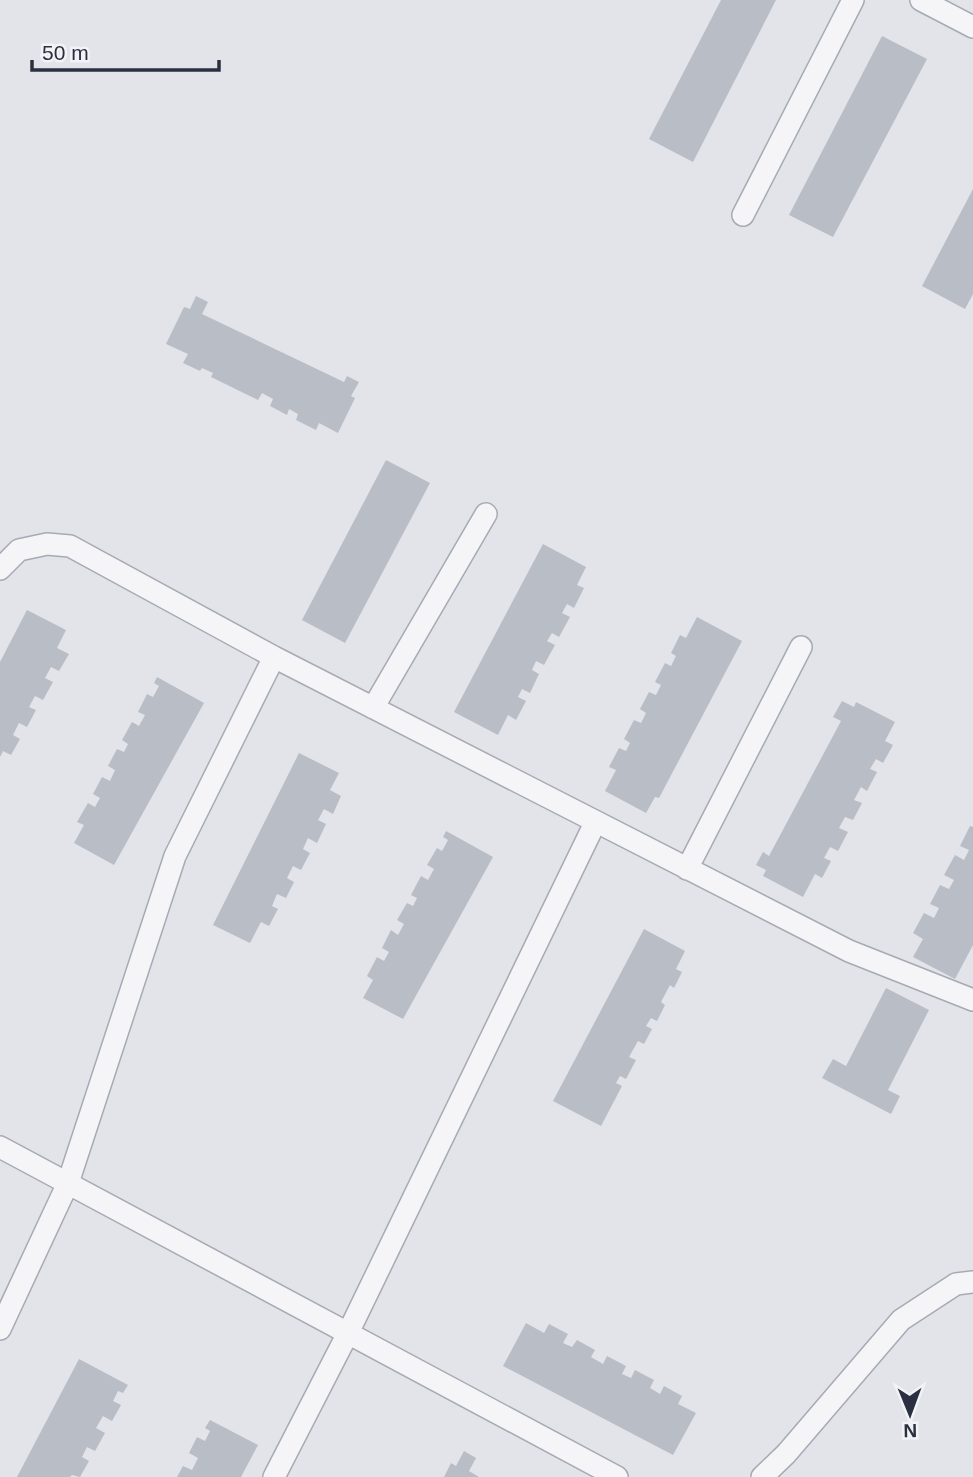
<svg xmlns="http://www.w3.org/2000/svg" width="973" height="1477" font-family="Arial,sans-serif">
  <style>
    .building { fill: #b9bdc6 }
    .lines { fill: none; stroke-linecap: round; stroke-linejoin: round }
    .street-casing { stroke: #a7aab4; stroke-width: 24 }
    .street { stroke: #f5f5f8; stroke-width: 21 }
  </style>
  <rect width="100%" height="100%" fill="#e2e4ea"/>
  <path class="building" d="M721,0H776L693,162L649,139Z
    M882,36L927,59L833,237L789,215Z
    M973,189V294L965,309L922,286Z
    M196,296L208,302L202,314L344,382L347,376L359,382L351,396L355,398L338,433L319,423L316,430L296,420L298,414L289,409L287,415L270,406L273,399L262,393L258,400L211,377L213,373L202,368L200,371L183,363L188,354L166,344L184,307L190,309Z
    M386,460L430,483L345,643L302,620Z
    M543,544L586,567L577,585L584,588L574,608L567,604L562,613L570,617L559,637L552,633L547,641L555,645L544,665L536,661L532,670L539,674L530,693L522,689L518,697L526,701L516,720L508,715L498,735L454,712Z
    M27,610L66,630L57,648L69,654L59,671L51,667L45,678L53,682L43,700L35,696L29,707L36,710L27,727L19,723L13,735L20,739L11,755L3,751L0,757V662Z
    M697,617L742,641L659,798L655,797L646,813L605,791L616,770L609,767L619,748L626,751L630,743L624,739L634,720L641,723L646,713L640,709L649,692L656,695L661,685L655,682L665,663L671,666L676,656L671,653L680,635L686,638Z
    M157,677L204,703L114,865L74,843L84,825L77,822L88,803L95,807L100,798L93,794L102,777L110,781L115,770L108,766L117,749L124,752L128,744L122,740L132,722L139,726L145,715L138,712L147,694L153,697L159,686L154,683Z
    M842,701L854,707L856,702L895,722L885,741L893,745L883,763L876,759L870,769L877,772L867,791L861,787L854,800L862,803L853,820L845,817L839,828L848,832L838,851L830,847L824,858L831,861L822,878L815,874L803,897L763,876L766,870L756,865L763,852L769,856L841,721L833,717Z
    M299,753L339,773L330,790L341,796L333,814L324,809L318,820L326,824L317,843L308,838L303,849L310,853L301,870L293,866L287,878L294,882L286,898L277,894L272,906L278,909L269,926L261,922L250,943L213,925Z
    M970,826L973,827V945L955,979L913,957L923,939L913,933L924,913L934,918L939,908L930,904L940,885L949,889L954,880L944,875L955,855L964,860L969,850L960,846Z
    M446,831L493,857L403,1019L363,998L373,980L367,976L377,957L384,961L389,952L382,948L391,930L398,935L404,924L397,920L407,903L413,906L417,898L411,895L421,876L428,880L434,869L427,865L437,848L442,851L448,840L443,837Z
    M644,929L685,951L676,969L682,972L674,988L670,985L661,1002L665,1005L657,1021L651,1018L646,1026L652,1029L644,1044L638,1041L629,1057L636,1060L626,1079L620,1076L616,1083L622,1086L601,1126L553,1101Z
    M886,988L929,1010L888,1090L900,1096L891,1114L822,1078L833,1059L846,1066Z
    M526,1323L544,1333L549,1324L568,1334L563,1343L572,1347L577,1340L595,1350L591,1357L603,1364L607,1356L626,1366L622,1374L631,1378L635,1370L654,1380L650,1388L660,1394L664,1386L682,1396L678,1404L696,1413L673,1455L503,1366Z
    M79,1359L128,1385L123,1393L118,1391L113,1401L121,1405L112,1421L103,1416L96,1428L105,1433L95,1451L87,1447L82,1457L89,1461L80,1477L72,1475L70,1477H17Z
    M210,1420L258,1445L241,1477H177L183,1466L192,1470L198,1458L189,1453L197,1437L205,1441L210,1431L205,1428Z
    M464,1451L476,1458L469,1471L479,1477H444L451,1463L456,1466Z"/>
  <g class="lines">
    <defs>
      <path id="street" d="M921,0L973,27
        M743,215L853,0
        M0,569L19,550L47,544L70,546L274,657L849,951L973,1000
        M373,708L486,514
        M687,869L801,647
        M0,1147L617,1477
        M0,1329L68,1183L175,856L274,657
        M274,1477L348,1333L595,823
        M762,1477L786,1454L901,1320L956,1284L973,1282"/>
    </defs>
    <use href="#street" class="street-casing"/>
    <use href="#street" class="street"/>
  </g>
  <g transform="translate(910 1414) rotate(179)" stroke="#f2f3f7" stroke-width="5" paint-order="stroke">
  <path d="M0-5L12 26L0 18L-12 26Z" fill="#2b3041"/>
  <text y="-10" font-size="19" font-weight="bold" text-anchor="middle" fill="#2b3041">N</text>
  </g>
  <path d="M32 60v10h187v-10" fill="none" stroke="#2b3041" stroke-width="3.5"/>
  <text x="42" y="60" font-size="21" fill="#2b3041" stroke="#f2f3f7" stroke-width="5" paint-order="stroke">50 m</text>
</svg>
